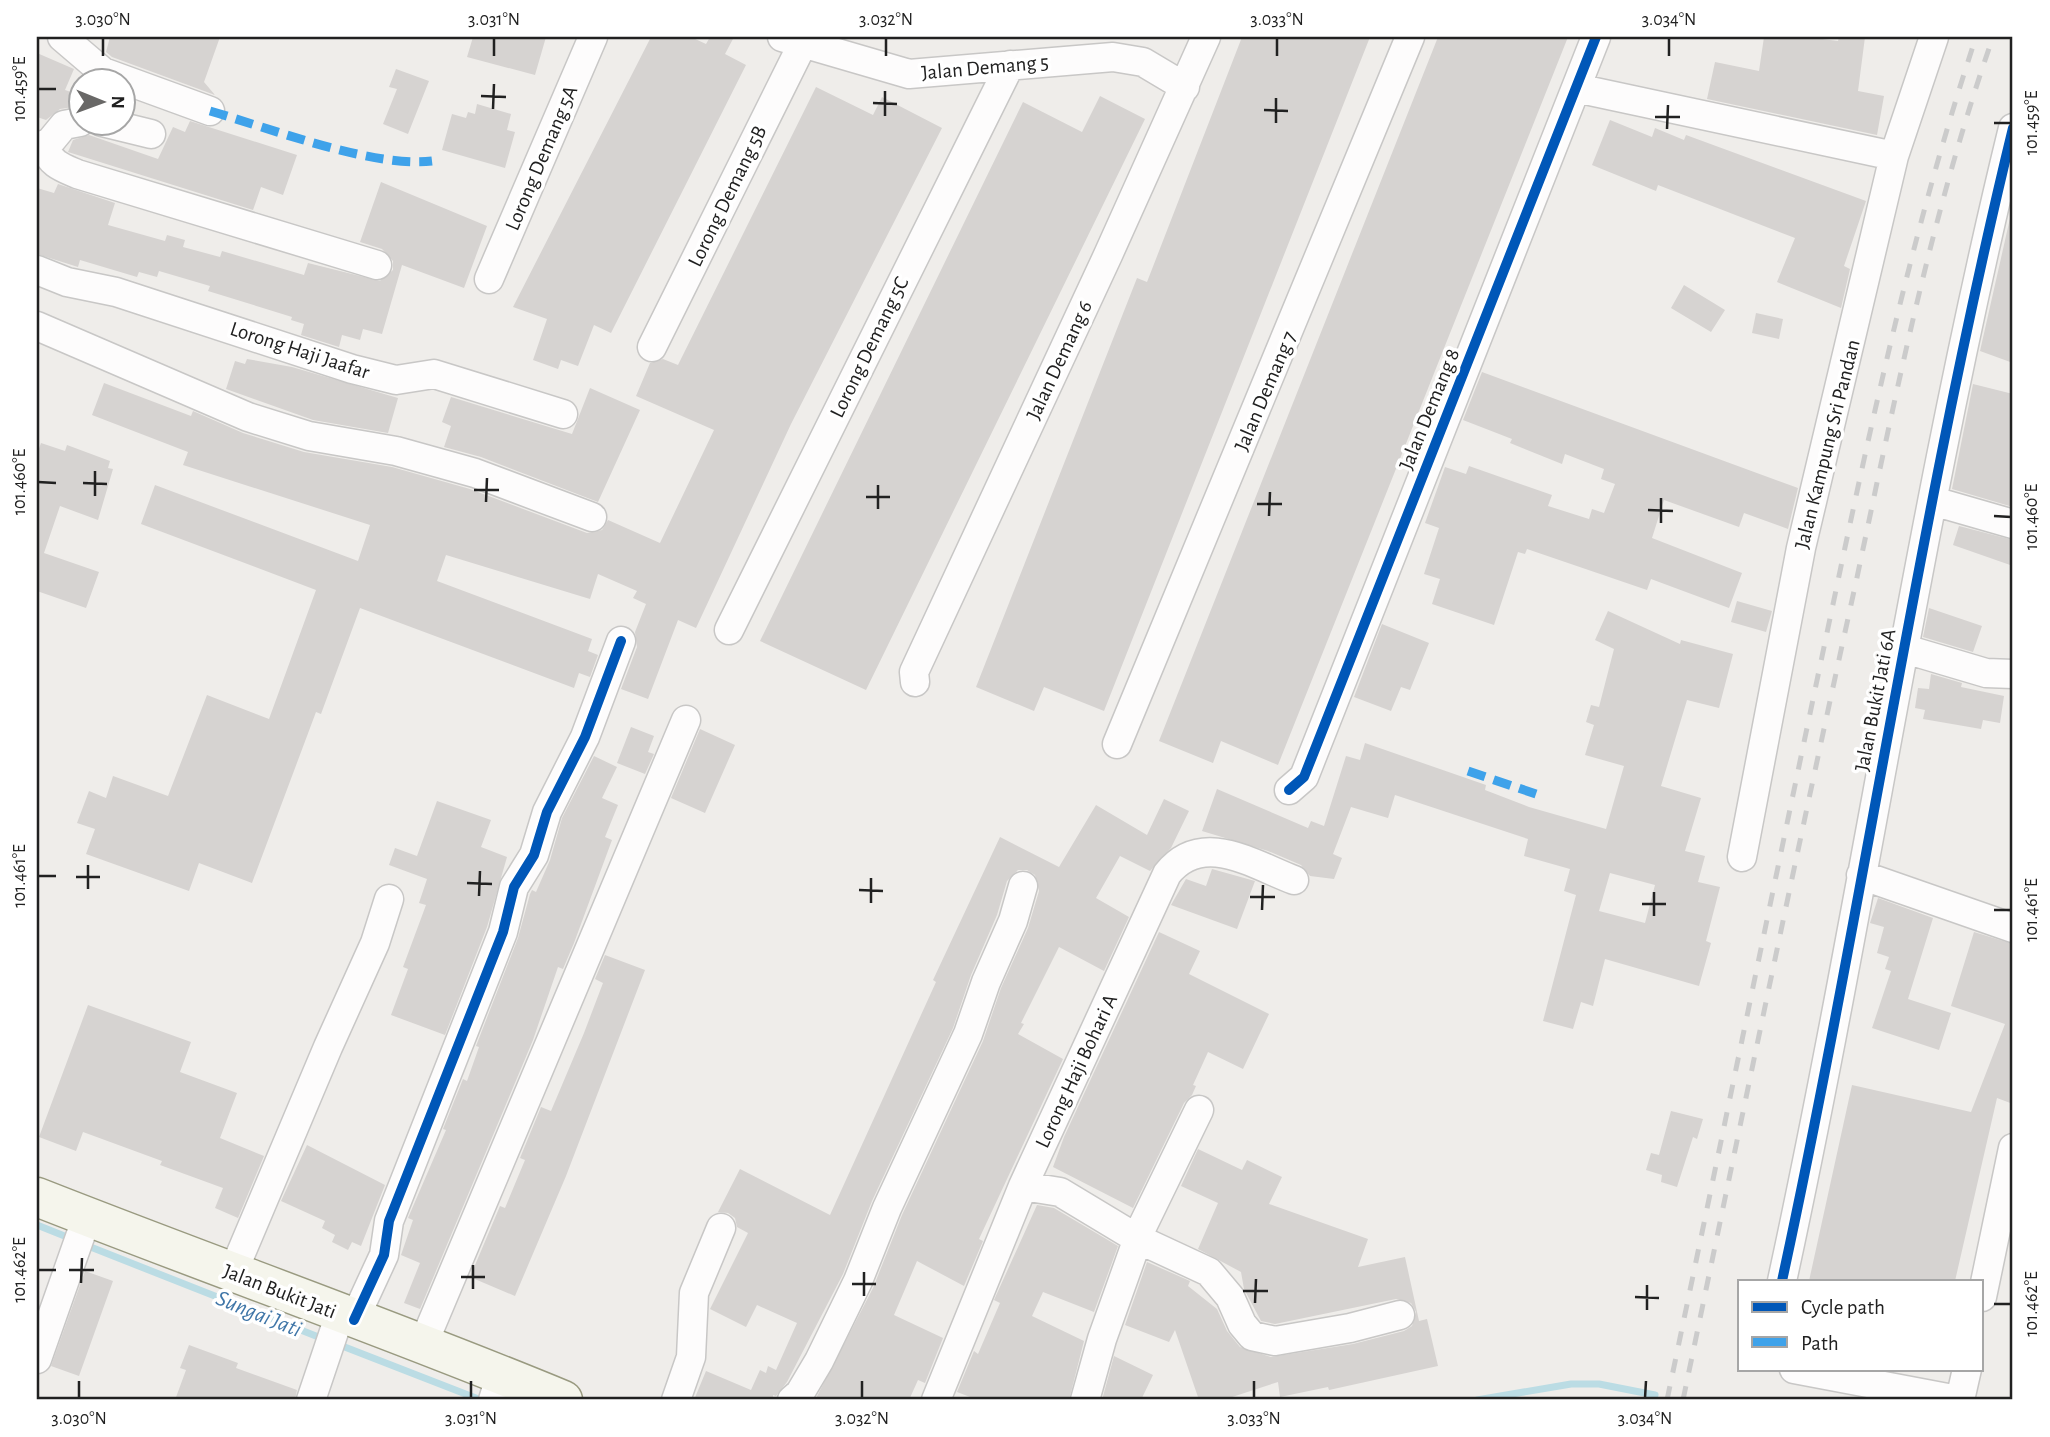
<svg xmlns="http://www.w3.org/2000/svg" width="2050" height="1437" font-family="'Alegreya Sans',sans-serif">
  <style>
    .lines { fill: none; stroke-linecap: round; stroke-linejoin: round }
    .stream { stroke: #bbdce4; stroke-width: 7 }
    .building { fill: #d6d3d1; fill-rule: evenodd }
    .street-casing { stroke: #c8c7c6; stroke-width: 31 }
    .secondary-casing { stroke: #999a80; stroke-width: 41 }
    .street { stroke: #fdfcfc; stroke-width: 28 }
    .secondary { stroke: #f5f5ec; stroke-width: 38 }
    .rail { stroke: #cbcbcb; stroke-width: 5; stroke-dasharray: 14 14; stroke-linecap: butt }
    .quiet { stroke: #3ea2ea; stroke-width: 9; stroke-dasharray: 18 9; stroke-linecap: butt }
    .cycleway-casing { stroke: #fff; stroke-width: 15 }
    .cycleway { stroke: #0057b8; stroke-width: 10 }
    .ticks { fill: none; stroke: #212121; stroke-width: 2.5 }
    .labels { text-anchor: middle; stroke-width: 7; stroke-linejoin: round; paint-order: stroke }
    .street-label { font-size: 21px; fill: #212121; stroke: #fff }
    .water-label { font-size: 23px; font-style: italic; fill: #4076a8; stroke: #fff }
    .neatline { fill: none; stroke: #212121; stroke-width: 2.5 }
    .ticks-label { font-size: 18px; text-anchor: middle; fill: #212121 }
  </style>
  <rect width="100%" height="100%" fill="#efedea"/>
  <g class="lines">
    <path class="stream" d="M37,1225L72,1239
      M83,1244L326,1340
      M337,1344L481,1400
      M1477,1400L1571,1384H1599L1655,1395"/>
  </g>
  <path class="building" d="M110,37H220L204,82L215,95L112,57L106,52Z
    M473,37H546L535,75L467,57Z
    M651,37H691L706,44L710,37H734L725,54L746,65L611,333L594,325L578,366L561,360L558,369L533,360L547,319L513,307Z
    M1242,37H1370L1104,711L1044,687L1034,711L976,687L1137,278L1147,282Z
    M1438,37H1568L1278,765L1221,741L1213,763L1159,741Z
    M1764,37H1807L1838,41L1839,37H1865L1858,91L1884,96L1877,135L1707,99L1715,62L1759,71Z
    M37,53L74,69L65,90L80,95V106L60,109L46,120L37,117Z
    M396,69L429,81L408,134L383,124L397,89L389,87Z
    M816,87L873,115L882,97L942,128L791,424L696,628L678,620L648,699L621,689L637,647L635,632L646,604L633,598L637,591L598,574L590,599L446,555L437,581L592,639L588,651L598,655L590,677L579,673L574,688L360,608L321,714L316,712L252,883L199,863L189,891L86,854L95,829L77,823L89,791L106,798L113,776L168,796L207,695L269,719L316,590L141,524L155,485L358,561L370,525L183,465L188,452L92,415L104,383L191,416L193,411L243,433L304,452L392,467L470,489L587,533L602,530L608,520L660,543L714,430L636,396L650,363L663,359L678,365Z
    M1100,96L1145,119L866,690L760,641L1023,102L1082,132Z
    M477,104L511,114L507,130L515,132L505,168L442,150L452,114L466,118L468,112L475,114Z
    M1610,120L1652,137L1655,128L1684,140L1686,135L1866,201L1844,266L1850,269L1841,308L1777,282L1795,238L1658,185L1656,191L1592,165Z
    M190,121L297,155L283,195L261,187L253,210L68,152L73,140L89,135L158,159L173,127L185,132Z
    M381,182L487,226L464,288L402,265L382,334L363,329L360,340L342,335L339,347L301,335L304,324L291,320L292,317L208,291L210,286L159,271L157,277L139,272L137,277L80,260L78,267L37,254V188L54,193L58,184L115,203L108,225L165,241L167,235L185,240L183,247L220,257L222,251L304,275L308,263L380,281L393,270V261L382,249L360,242Z
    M2013,205V363L1980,351Z
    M1684,285L1725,310L1711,332L1671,308Z
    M1756,313L1783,319L1779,339L1752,333Z
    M247,359L292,367L398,398L388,433L313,420L226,389L235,361L245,364Z
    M1482,372L1798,488L1788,529L1744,513L1739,527L1664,500L1652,538L1742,573L1729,608L1651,579L1647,590L1527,549L1525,554L1518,552L1494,625L1432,604L1440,579L1424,574L1439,528L1425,523L1445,467L1466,474L1469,466L1552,495L1548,506L1589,519L1592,509L1604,513L1615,484L1601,479L1604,469L1565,454L1562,464L1510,443L1512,439L1463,420Z
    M1973,384L2013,394V507L1952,489Z
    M590,388L640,410L598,502L481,457L444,447L451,426L442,422L451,397L572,434Z
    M41,443L65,451L67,445L110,461L108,468L113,469L98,520L60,506L44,553L99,572L86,608L37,591V454Z
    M1959,526L2013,540V566L1953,545Z
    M1737,601L1772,611L1766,632L1731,622Z
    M1929,608L1982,626L1973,652L1923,637Z
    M1608,611L1680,644L1681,640L1733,654L1719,708L1687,700L1661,786L1701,798L1685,851L1705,856L1698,882L1720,887L1706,941L1711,943L1699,986L1605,959L1593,1006L1581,1002L1573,1029L1543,1021L1576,895L1564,891L1570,869L1524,856L1528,839L1395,795L1388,818L1351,807L1333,854L1342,858L1334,879L1310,876L1301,865L1268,851L1202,831L1217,789L1308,828L1311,821L1324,826L1346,756L1360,760L1365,743L1486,785L1485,790L1529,807L1606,829L1624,766L1585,755L1594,725L1586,722L1591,705L1599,707L1614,649L1595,640ZM1610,873L1655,885L1645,923L1599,911Z
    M1382,624L1429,643L1410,690L1401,687L1391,711L1354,697Z
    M1931,674L1962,683L1961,687L2004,696L2000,723L1983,720L1981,729L1923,719L1925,710L1915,708L1918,688L1929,689Z
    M631,727L654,736L648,752L654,754L645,774L617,763Z
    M700,729L735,745L705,813L671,798Z
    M594,756L617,767L602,798L618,805L605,837L612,840L574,943L563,969L558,967L533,1040L420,1309L404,1303L420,1263L401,1255L413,1220L408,1218L446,1130L443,1129L463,1079L467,1081L479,1047L476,1046L518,938L530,894L532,890L536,892L550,860L562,818Z
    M1164,799L1189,811L1171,848L1150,871L1120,856L1096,898L1129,917L1104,971L1059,947L1021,1023L1024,1024L1018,1034L1063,1059L979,1239L983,1241L964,1286L917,1261L894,1315L943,1338L925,1383L918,1380L909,1400H815L873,1288L902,1215L983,1041L1001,988L1028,928L1039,891L1035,875L1027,870H1018L1007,881L997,915L971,975L953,1028L872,1201L843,1274L787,1382L776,1396L773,1395V1400H694L706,1371L751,1390L760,1370L766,1373L768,1366L776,1370L797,1323L757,1305L746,1327L710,1309L748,1233L737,1227L735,1218L728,1213L718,1212L740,1169L830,1215L936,982L933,980L1000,837L1059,867L1096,805L1147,835Z
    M437,801L491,820L481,847L507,857L487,927L445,1035L391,1015L408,969L403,967L426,905L419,903L427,879L389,865L395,848L417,856Z
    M1212,869L1255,881L1237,929L1171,905L1186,879L1206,886Z
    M1878,898L1933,918L1908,999L1951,1013L1939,1050L1872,1028L1891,971L1885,969L1889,957L1877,953L1884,927L1870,923Z
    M1159,932L1200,951L1189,974L1269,1014L1243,1069L1208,1052L1193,1085L1196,1086L1192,1095L1184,1103L1133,1208L1053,1167L1064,1137Z
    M1974,932L2013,944V1104L1997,1098L1955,1281H1809L1852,1085L1971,1112L2005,1024L1951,1006Z
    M605,955L645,970L566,1176L515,1296L470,1277L500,1206L505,1208L525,1160L520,1158L541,1107L551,1111L584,1033L603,983L595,979Z
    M88,1005L191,1042L180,1072L237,1093L220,1138L264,1156L238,1218L215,1208L223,1188L160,1165L162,1161L83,1132L76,1151L39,1137Z
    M1671,1111L1703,1119L1697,1139L1693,1137L1677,1187L1661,1182L1662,1175L1646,1170L1651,1153L1659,1155Z
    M307,1145L385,1185L361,1246L352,1242L348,1250L332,1242L335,1235L322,1228L325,1221L281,1201Z
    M1198,1149L1242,1170L1247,1160L1282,1177L1269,1204L1368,1239L1358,1267L1405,1257L1419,1321L1427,1319L1438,1366L1329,1390L1328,1387L1280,1397L1278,1382L1223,1400H1199L1175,1330L1169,1342L1125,1325L1147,1262L1190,1281L1188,1286L1217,1309L1227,1331L1240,1347L1271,1357L1353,1344L1404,1331L1412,1326L1416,1312L1411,1303L1396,1299L1275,1324L1261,1321L1244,1289L1241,1272L1198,1249L1218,1203L1181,1186Z
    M1037,1205L1054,1208L1118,1246L1094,1312L1043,1292L1032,1316L1084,1341L1069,1400H978L957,1392L974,1351L978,1354L1000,1303L994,1300Z
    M85,1271L113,1281L79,1376L51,1366Z
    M189,1345L238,1363L236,1368L297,1390L295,1400H175L186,1370L180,1368Z
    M1114,1356L1153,1375L1141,1400H1102Z"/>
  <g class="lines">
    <defs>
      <path id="street" d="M62,37L103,72L210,111
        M782,37L909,74L1113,57L1143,62L1185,87
        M1576,88L1894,156
        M102,122L151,134
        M37,145L45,148L64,125L80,122
        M45,148C51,164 61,167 77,174L377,265
        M37,270L67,282L116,292L352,369L396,380L434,374L563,414
        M489,279L593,37
        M37,326L248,417L309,436L396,451L475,473L592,517
        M652,347L802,45
        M1933,501L2013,524
        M729,630L1010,65
        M1905,649L1986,673L2013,674
        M915,682L914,672L1108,255L1206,37
        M1117,744L1410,37
        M1289,790L1304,777L1596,37
        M1742,857L1801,548L1894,156L1934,37
        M1861,875L2013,928
        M1023,1186L1060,1192L1138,1239L1209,1272L1230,1297L1242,1324L1252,1336L1275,1341L1350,1328L1400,1315
        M233,1272L328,1047L375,943L389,899
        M1782,1281C1865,898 1920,509 2013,128
        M1982,1297L2013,1148
        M354,1320L384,1255L389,1221L503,932L514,887L534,855L547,812L585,737L621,641
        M424,1342L686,720
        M37,1359L87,1217
        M1794,1369L1958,1400
        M311,1400L340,1314
        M493,1400L501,1374
        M676,1400L691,1357L694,1293L721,1228
        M792,1400L800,1393L819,1361L858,1281L887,1208L968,1034L986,982L1013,921L1023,886
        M936,1400L1023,1186L1167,874C1202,830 1252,864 1294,880
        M1085,1400L1102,1339L1142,1227L1199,1110
        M1960,1400L1967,1369"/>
      <path id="secondary" d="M37,1197C212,1266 389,1328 563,1400"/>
    </defs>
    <use href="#street" class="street-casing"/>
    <use href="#secondary" class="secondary-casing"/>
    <use href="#street" class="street"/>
    <use href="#secondary" class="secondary"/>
    <path class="rail" d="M1667,1400C1717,1162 1766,923 1816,685C1862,467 1906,248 1976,37
      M1683,1400C1740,1127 1796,854 1856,582C1895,399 1931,214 1993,37"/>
    <path class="quiet" d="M210,111C269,128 373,168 432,161
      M1468,771L1536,794"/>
    <defs>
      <path id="cycleway" d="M1289,790L1304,777L1596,37
        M1782,1281C1865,898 1920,509 2013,128
        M354,1320L384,1255L389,1221L503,932L514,887L534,855L547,812L585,737L621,641"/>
    </defs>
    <use href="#cycleway" class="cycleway-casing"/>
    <use href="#cycleway" class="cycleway"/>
  </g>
  <path class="ticks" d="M103,56V38M494,56V38M886,56V38M1277,56V38M1669,56V38M38,89H56M481,96L506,97M873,103L897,104M493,109L494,84M1264,110L1288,111M885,116V91M1655,117H1680M1276,123V98M1994,123H2011M1667,129L1668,105M38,482L56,483M83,483L107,484M474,490H499M95,496V471M866,497H890M486,502L487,478M1257,504H1282M878,509V485M1648,510L1673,511M1269,516L1270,492M1994,516L2011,517M1661,523V498M38,876H56M76,877H100M467,883L492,884M88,889V865M859,890L883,891M479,896L480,871M1250,897H1275M871,903V878M1642,904H1666M1262,910L1263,885M1994,910H2011M1654,916V892M38,1270H56M69,1270H94M461,1277H485M81,1283L82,1258M852,1284H876M473,1289V1265M1243,1291H1268M864,1296V1272M1635,1297L1659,1298M1255,1303L1256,1279M1994,1304H2011M1647,1310V1285M79,1398V1381M471,1398V1381M862,1398V1381M1254,1398V1381M1645,1398L1646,1381"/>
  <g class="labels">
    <g class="street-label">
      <text transform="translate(985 67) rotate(-5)" y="7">Jalan Demang 5</text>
      <text transform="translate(541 158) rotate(-67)" y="7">Lorong Demang 5A</text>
      <text transform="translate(727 196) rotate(-64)" y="7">Lorong Demang 5B</text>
      <text transform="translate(869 347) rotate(-64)" y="7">Lorong Demang 5C</text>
      <text transform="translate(300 350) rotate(18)" y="7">Lorong Haji Jaafar</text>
      <text transform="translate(1059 360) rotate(-65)" y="7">Jalan Demang 6</text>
      <text transform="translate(1265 391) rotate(-67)" y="7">Jalan Demang 7</text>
      <text transform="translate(1429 409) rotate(-68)" y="7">Jalan Demang 8</text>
      <text transform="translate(1827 444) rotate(-76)" y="7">Jalan Kampung Sri Pandan</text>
      <text transform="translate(1875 700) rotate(-79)" y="7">Jalan Bukit Jati 6A</text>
      <text transform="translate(1076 1071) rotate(-65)" y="7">Lorong Haji Bohari A</text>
      <text transform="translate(280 1291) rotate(21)" y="7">Jalan Bukit Jati</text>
    </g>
    <g class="water-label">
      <text transform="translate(259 1313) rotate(22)" y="8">Sungai Jati</text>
    </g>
  </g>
  <rect width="2050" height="1437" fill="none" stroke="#ffffff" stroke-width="77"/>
  <rect x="1738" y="1280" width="245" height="91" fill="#ffffff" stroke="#a6a6a6" stroke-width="2"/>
  <rect x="1752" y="1302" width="35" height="10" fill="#0057b8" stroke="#a6a6a6" stroke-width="2"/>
  <text x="1801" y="1314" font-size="21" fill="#212121">Cycle path</text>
  <rect x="1752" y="1337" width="35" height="10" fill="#3ea2ea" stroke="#a6a6a6" stroke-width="2"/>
  <text x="1801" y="1350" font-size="21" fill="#212121">Path</text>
  <g transform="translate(102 102) rotate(91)"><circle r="33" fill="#ffffff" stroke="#a6a6a6" stroke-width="2"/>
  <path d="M0-5L12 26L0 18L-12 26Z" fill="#696867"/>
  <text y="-10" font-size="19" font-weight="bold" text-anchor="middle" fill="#212121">N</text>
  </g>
  <rect x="38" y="38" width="1973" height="1360" class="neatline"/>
  <g class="ticks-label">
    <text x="103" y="25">3.030°N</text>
    <text x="494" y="25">3.031°N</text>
    <text x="886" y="25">3.032°N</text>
    <text x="1277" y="25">3.033°N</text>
    <text x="1669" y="25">3.034°N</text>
    <text transform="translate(19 89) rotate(-90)" y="6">101.459°E</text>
    <text transform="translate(2031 123) rotate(-90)" y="6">101.459°E</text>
    <text transform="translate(19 482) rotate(-90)" y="6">101.460°E</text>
    <text transform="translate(2031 517) rotate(-90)" y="6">101.460°E</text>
    <text transform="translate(19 876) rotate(-90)" y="6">101.461°E</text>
    <text transform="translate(2031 910) rotate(-90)" y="6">101.461°E</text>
    <text transform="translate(19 1270) rotate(-90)" y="6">101.462°E</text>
    <text transform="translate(2031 1304) rotate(-90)" y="6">101.462°E</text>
    <text x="79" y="1424">3.030°N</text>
    <text x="471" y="1424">3.031°N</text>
    <text x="862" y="1424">3.032°N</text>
    <text x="1254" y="1424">3.033°N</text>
    <text x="1645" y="1424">3.034°N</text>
  </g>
</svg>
